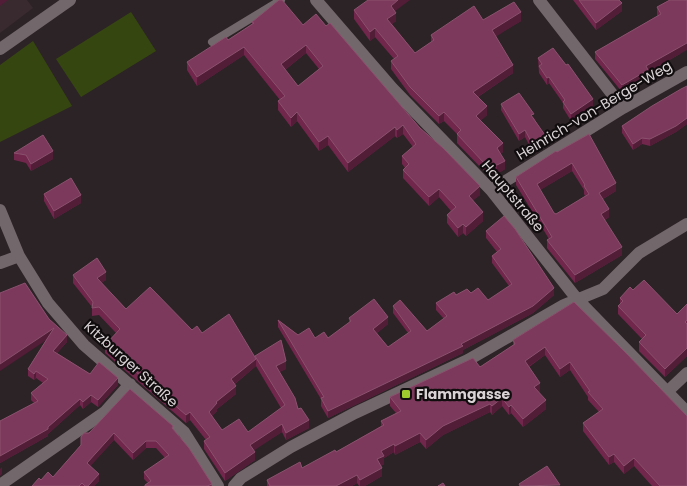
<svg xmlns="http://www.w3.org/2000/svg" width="687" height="486" font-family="Poppins,sans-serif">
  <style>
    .built { fill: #392a30 }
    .green { fill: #364610 }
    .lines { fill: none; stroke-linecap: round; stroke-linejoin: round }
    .lane { stroke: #72676b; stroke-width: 8 }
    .street { stroke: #72676b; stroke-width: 12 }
    .wall { fill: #71264c; fill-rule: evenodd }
    .shaded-wall { fill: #511d37 }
    .building { fill: #7c395b; stroke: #8b516e; fill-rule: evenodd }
    .poi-dot { fill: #9fca2e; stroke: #110d0f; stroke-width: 2 }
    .labels { text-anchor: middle; stroke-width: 4.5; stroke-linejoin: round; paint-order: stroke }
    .street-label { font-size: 14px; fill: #dad3d6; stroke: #110d0f }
    .poi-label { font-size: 14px; font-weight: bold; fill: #dad3d6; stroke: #110d0f; text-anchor: start }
  </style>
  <rect width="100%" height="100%" fill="#2c2326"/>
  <path class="built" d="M0,0H27L33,8L0,33Z"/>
  <path class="green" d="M131,12L156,51L81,97L56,59Z
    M33,41L72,106L0,142V65Z"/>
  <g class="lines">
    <path class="lane" d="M212,42L281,0"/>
    <path class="street" d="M316,0L392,88L491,190L577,299L687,412
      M539,0L623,108
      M0,49L70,0
      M491,190L623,108L687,72
      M0,210L19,256L48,303L84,345L184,432L218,486
      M0,263L19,256
      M667,392L687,373
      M0,485L105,412L130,384
      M234,486L241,478L291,447L355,413L468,360L564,305L603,289L639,253L687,224"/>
  </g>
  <path class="wall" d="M573,0H619L622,11L596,30Z
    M669,0H687L680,54L648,72V77L622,92L595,59V52L657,16V7Z
    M354,10L395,11L396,21L392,24L415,53L431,42V35L483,20L521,21L496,36L513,73L478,97L487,115L480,121L503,152L500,154L505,169L497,174H491L484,171L457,143V134L444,121L439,124L410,95L391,69V61L394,59L375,37L370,41L354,19Z
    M252,22L326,26L480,195L473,200L483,221L466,236L463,233L458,237L447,223V215L451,211L439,197L429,206L403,178V170L405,168L402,164V156L413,147L403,134L397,138L395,136L348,172L328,145L319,151L297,121L291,127L278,110V101L280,100L244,55L197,86L187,70V62L228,40L252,24ZM306,53L319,69L298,86L285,70Z
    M538,58L593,106L571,121L563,108V103L549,83L547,85L539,73Z
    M687,86V124L676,132L650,146L642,144L633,150L622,133V126Z
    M501,104L534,118L547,145L534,154L525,137L519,141L501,110Z
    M557,152L616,191L603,199L609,217L605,220L622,255L575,283L547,248V240L549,239L516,185V177ZM572,171L584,190V194L585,196L556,214L554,213L540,190Z
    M14,153L53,159L31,171L26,163L14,160Z
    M44,194L81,203L54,219L44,201Z
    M486,231L554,295L533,313L463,350V353L328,418L321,406V399L278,327V320L298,335L315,338H328L349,323V318L388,324L377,333L388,347L408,333L393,313V306L427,331L444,319L436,310V303L456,295L471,293L488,300L509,286L492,263V256L497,252L486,238Z
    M73,275L106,280L101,283L126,309L202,333L286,369L279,372L309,428L286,440L282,432L253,450L255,460L225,481L204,449V441L206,440L190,420L186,423L105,353V345L116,333L99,315L92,316V307L73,283ZM256,366L281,408L248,432L222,430L212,416L217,411V409L236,394L235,384Z
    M633,290L677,314L687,304V356L665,377L639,351V342L642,339L618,314V306L620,304V298Z
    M574,302L687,486H652L634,466L624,474L614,462L609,465L583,431V423L599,412L588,400V397L570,370L560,377L545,355L529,367L540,391L539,392L546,409L523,427L511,413L509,415L502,406L492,415L490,412L443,435L426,449L420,442L395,455L394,452L384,458V464L381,466L382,476L365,486H359L357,483L352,486H267V480L302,468L336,452L381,426V421L396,413L390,406V397L480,367L513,345V340Z
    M49,319L67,342L57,353L90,374L118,385L98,407L91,402L83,409L80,405L48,434V436L0,463V421L34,403L31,400V393L43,383L36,378L34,380L28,376V369L46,340Z
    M173,429L212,486H145V485L148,483L144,479V472L165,458L156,448H146L133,460L114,440L90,466L99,481L94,486H32L41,480L53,477L81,445L84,433Z"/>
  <path class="shaded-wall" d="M0,0H8L0,6Z
    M398,0H410L391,14V6Z
    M622,3V11L596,30V23Z
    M521,12V21L492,39V30Z
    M396,13V21L387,28V19Z
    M375,28V37L370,41V32Z
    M687,43V50L648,72V77L622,92V85L646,66Z
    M306,45V53L281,73V64Z
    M244,47V55L197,86V77Z
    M513,65V73L473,100V92Z
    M549,77V83L547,85V78Z
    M593,99V106L571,121V114Z
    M487,106V115L476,125V116Z
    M297,112V121L291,127V118Z
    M444,112V121L439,124V116Z
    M687,118V124L676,132L650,146V139Z
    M403,125V134L397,138V130Z
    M395,127V136L348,172V163Z
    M525,130V137L519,141V134Z
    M328,136V145L319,151V142Z
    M547,138V145L534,154V147Z
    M642,138V144L633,150V144Z
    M503,143V152L497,156V148Z
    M53,151V159L31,171V164Z
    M505,161V169L497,174V165Z
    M572,163V171L537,192V184Z
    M616,183V191L599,201V193Z
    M480,186V195L469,204V196Z
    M439,189V197L429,206V197Z
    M81,195V203L54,219V211Z
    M609,209V217L601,222V214Z
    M483,212V221L466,236V227Z
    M463,224V233L458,237V228Z
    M622,247V255L575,283V275Z
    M106,272V280L97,286V278Z
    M554,288V295L533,313L463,350V353L328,418V411L461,344Z
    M388,317V324L373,336V329Z
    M54,328V335L0,371V364Z
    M67,335V342L53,357V351Z
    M545,347V355L525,369V361Z
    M687,348V356L665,377V369Z
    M256,359V366L231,387V379Z
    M286,361V369L276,374V366Z
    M570,362V370L560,377V369Z
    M36,371V378L34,380V374Z
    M118,378V385L98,407V400Z
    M540,383V391L534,395V387Z
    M236,386V394L217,409V411L209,419V412L216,402Z
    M91,395V402L83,409V402Z
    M502,398V406L492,415V406Z
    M80,399V405L48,434V436L0,463V456L48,427Z
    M546,400V409L523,427V419Z
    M490,404V412L443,435L426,449V440L443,426Z
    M511,405V413L509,415V407Z
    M190,412V420L186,423V415Z
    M309,420V428L286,440V433Z
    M282,424V432L250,453V445Z
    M114,433V440L87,470V463Z
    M420,433V442L395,455V446Z
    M146,441V448L133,460V453Z
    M394,444V452L384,458V464L377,468V459L381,451Z
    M255,452V460L225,481V473Z
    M614,454V462L609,465V457Z
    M634,458V466L624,474V466Z
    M2,467V474L0,476V469Z
    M382,468V476L365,486H360V480Z
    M99,474V481L94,486H88Z
    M357,475V483L352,486H336Z"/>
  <path class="building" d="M279,0H282L303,25L316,14L326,26L330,23L420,128L443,148L480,186L469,196L483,212L466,227L463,224L458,228L447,215L456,207L439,189L429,197L403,170L409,164L402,156L416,144L403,125L397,130L395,127L348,163L328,136L319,142L297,112L291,118L278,101L285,96L244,47L197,77L187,62L226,37L228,40L254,23L252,22ZM306,45L323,66L298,86L281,64Z
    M368,0H398L391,6L396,13L387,19L415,53L434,40L431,35L474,6L483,20L514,2L521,12L492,30L513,65L473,92L487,106L476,116L503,143L497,148L505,161L497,165L491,166L484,163L457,134L461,130L444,112L439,116L410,87L391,61L398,56L375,28L370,32L354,10Z
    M579,0H619L622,3L596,23Z
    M670,0H687V43L646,66L648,70L622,85L595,52L661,14L657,7Z
    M553,48L566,65L568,64L593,99L571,114L563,102L565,100L549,77L547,78L539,66L542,64L538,58Z
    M687,86V118L676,126L650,139L642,138L633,144L622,126L652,106L681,89Z
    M519,93L534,114L531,115L547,138L534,147L525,130L519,134L501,104Z
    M589,134L616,183L599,193L609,209L601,214L622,247L575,275L547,240L552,237L516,177L556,151L557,152ZM572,163L585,185L584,186L589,194L556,214L554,213L537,184Z
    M43,135L53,151L31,164L26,155L14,153Z
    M71,178L81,195L54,211L44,194Z
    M504,216L515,229L554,288L533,306L461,344L463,346L328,411L321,398L324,397L278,320L298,335L309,328L315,338L324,332L328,338L351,321L349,318L374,299L388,317L373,329L388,347L411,331L393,306L400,300L427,331L447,316L436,303L454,292L456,295L467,289L471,293L478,288L488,300L512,284L492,256L501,249L486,231Z
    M97,258L106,272L97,278L126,309L150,287L192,330L197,326L202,333L229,314L256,359L231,379L236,386L216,402L217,403L209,412L222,430L239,419L248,432L285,405L255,356L281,340L286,361L276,366L295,398L298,409L301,408L309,420L286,433L282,424L250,445L255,452L225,473L204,441L210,437L190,412L186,415L105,345L120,329L99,307L92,308L93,302L73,275Z
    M644,280L677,314L687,304V320L685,322L687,324V348L665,369L639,342L646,335L618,306L623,301L620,298L630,287L633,290Z
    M25,283L49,319L67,335L53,351L90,374L99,362L118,378L98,400L91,395L83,402L80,399L48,427V429L0,456V421L38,401L31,393L48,379L36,371L34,374L28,369L54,328L0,364V293Z
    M574,302L624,351L687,416V486H660L634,458L624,466L614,454L609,457L583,423L603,409L588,392L590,391L570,362L560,369L545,347L525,361L540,383L534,387L546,400L523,419L511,405L509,407L502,398L492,406L490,404L443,426L426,440L420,433L395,446L394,444L381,451L384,456L377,459L382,468L360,480L357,475L336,486H270L267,480L300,462L302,468L335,450L336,452L384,425L381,421L401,411L390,397L473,358L480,367L515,344L513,340Z
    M130,389L173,426L172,428L189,448L212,484L207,486H145V485L151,481L144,472L169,455L156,441H146L133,453L114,433L87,463L99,474L88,486H85L82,483L79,486H32L39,478L41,480L48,472L53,477L81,445V437L84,433H89Z
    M547,466L560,485L520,486L519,484Z
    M443,483L445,486H438Z"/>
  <rect class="poi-dot" x="401" y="389" width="10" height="10" rx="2.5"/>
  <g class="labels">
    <g class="street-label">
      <text transform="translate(594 110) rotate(-31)" y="5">Heinrich-von-Berge-Weg</text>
      <text transform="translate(513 196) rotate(50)" y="5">Hauptstraße</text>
      <text transform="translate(131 364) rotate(42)" y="5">Kitzburger Straße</text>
    </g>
    <g class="poi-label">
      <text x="416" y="399">Flammgasse</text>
    </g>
  </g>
</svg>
